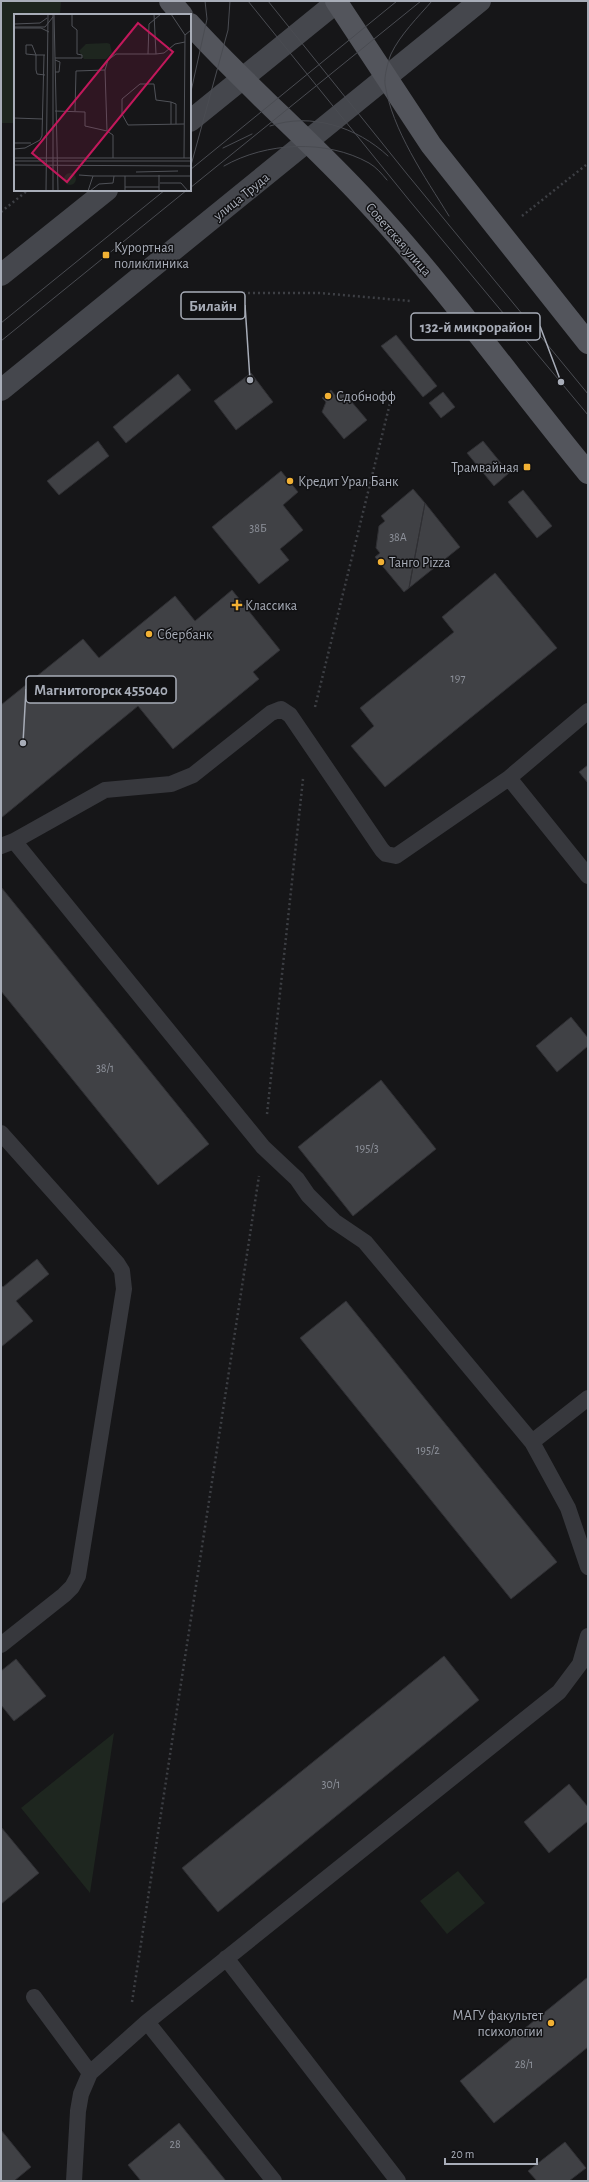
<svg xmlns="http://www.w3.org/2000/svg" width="589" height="2182" font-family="'Alegreya Sans',sans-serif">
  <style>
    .green { fill: #1e261f }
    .building { fill: #404145; stroke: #303034 }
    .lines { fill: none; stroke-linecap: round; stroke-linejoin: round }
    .path { stroke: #3d3f44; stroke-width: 2.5; stroke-dasharray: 2 3; stroke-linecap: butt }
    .service { stroke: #37383d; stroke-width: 16 }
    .secondary { stroke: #45474d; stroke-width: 22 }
    .primary { stroke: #53555c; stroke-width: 22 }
    .tram { stroke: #4a4c52; stroke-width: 1 }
    .poi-dot { fill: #f2b134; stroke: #111113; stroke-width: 1.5 }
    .labels { text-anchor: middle; stroke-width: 3; stroke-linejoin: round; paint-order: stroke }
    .number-label { font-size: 12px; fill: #8e929b }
    .street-label { font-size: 14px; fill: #a8adb8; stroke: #111113 }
    .poi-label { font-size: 14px; fill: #a8adb8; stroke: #111113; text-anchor: start }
    .inset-road { fill: none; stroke: #505258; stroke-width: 1 }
    .view { fill: #c2185b; fill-opacity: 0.15; stroke: #c2185b; stroke-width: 2 }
    .inset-edge { fill: none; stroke: #a8adb8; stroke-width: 2 }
    .leader { fill: none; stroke: #a8adb8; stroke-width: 1.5 }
    .callout-dot { fill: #a8adb8; stroke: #111113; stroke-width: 1.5 }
    .callout { fill: #111113; stroke: #a8adb8; stroke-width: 1.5 }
    .callout-label { font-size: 15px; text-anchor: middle; font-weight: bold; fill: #a8adb8 }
  </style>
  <rect width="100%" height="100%" fill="#161618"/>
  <path class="green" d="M1,1H61L60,15H15V123H1Z
    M114,1733L90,1893L21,1808Z
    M458,1871L485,1903L447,1934L420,1901Z"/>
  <path class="building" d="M396,335L437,386L423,397L381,346Z
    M251,373L273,402L236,430L214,401Z
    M178,374L191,390L126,443L113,427Z
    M331,390L335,395L345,394L367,420L344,439L322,412L326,402L322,398Z
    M443,392L455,407L441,418L429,403Z
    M98,441L109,456L59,495L47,481Z
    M483,441L509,473L494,486L467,453Z
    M281,471L298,492L283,505L303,530L280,549L289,560L259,584L212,527Z
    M413,489L425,503L409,588L404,592L375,557L380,553L376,548L379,526L385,521L381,516Z
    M523,490L552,526L537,538L508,502Z
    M425,503L460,547L409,588Z
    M495,573L557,648L385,787L351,746L374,726L360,708L454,632L442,617Z
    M232,590L280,650L253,672L259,679L173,749L138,706L1,818V705L83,639L99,658L175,596L195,621Z
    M588,765V783L579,772Z
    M1,887L209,1144L158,1185L1,991Z
    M571,1017L588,1038V1046L557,1072L536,1046Z
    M381,1080L436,1149L353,1216L298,1147Z
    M37,1259L49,1274L16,1301L33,1321L1,1347V1285L3,1287Z
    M346,1301L557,1562L511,1599L300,1338Z
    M444,1656L479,1700L218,1912L182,1868Z
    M16,1659L46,1696L14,1721L1,1705V1671Z
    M569,1784L588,1807V1821L549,1853L524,1822Z
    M1,1827L39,1873L1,1904Z
    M588,1977V2047L494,2123L460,2081Z
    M179,2123L226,2181H141L128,2165Z
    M1,2130L31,2167L14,2181H1Z
    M565,2142L586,2168L569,2181H537L528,2171Z"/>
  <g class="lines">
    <path class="path" d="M1,212L28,190
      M522,216L586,165
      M188,293H320L411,301
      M315,707L391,399
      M267,1114L303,779
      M132,2002L259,1176"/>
    <path class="service" d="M509,778L588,876
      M14,841L105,790L171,784L193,775L271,713L281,709L290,715L382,850L386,854L396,856L509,778L588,711
      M1,846L14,841L263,1147L297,1179L308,1195L334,1221L365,1242L532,1442L568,1508L588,1567
      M1,1133L117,1263L122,1271L124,1289L78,1576L72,1587L64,1595L1,1645
      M532,1442L588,1398
      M226,1958L398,2181
      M34,1997L90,2073
      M147,2022L559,1692L580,1664L588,1636
      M74,2181L78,2111L81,2094L90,2073L147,2022L274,2181"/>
    <path class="secondary" d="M190,121L338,1
      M1,275L107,190
      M1,390L480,1"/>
    <path class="primary" d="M170,1L182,15
      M336,1L431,145L588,343
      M190,24C246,86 310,140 367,202C446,287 514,383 588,473"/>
    <path class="tram" d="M248,1L409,200L588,415
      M268,1L407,174L588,394
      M432,1C418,17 400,35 391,54C388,61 384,77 385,84C392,130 425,177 449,216
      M190,96L207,19L205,1
      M270,126C311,112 357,127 388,156
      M223,148L252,134
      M224,166C266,142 326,139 369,163C376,167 382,174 387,180
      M190,169L228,30L230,1
      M190,170L397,1
      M190,188L421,1
      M1,323L165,190
      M1,341L187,190"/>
  </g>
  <g class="poi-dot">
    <rect x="102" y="251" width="8" height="8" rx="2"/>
    <circle cx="328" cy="396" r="4"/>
    <rect x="523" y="463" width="8" height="8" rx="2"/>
    <circle cx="290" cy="481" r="4"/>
    <circle cx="381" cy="562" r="4"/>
    <path d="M235 599h4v4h4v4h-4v4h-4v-4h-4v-4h4z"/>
    <circle cx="149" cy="634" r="4"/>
    <circle cx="551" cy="2023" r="4"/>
  </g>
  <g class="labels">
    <g class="number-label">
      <text x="258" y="532">38Б</text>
      <text x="398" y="541">38А</text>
      <text x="458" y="682">197</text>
      <text x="105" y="1072">38/1</text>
      <text x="367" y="1152">195/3</text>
      <text x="428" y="1454">195/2</text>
      <text x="331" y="1788">30/1</text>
      <text x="524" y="2068">28/1</text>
      <text x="175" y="2148">28</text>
    </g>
    <g class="street-label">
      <text transform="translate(241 196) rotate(-39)" y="5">улица Труда</text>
      <text transform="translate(399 239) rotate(49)" y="5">Советская улица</text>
    </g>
    <g class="poi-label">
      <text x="114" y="252">Курортная<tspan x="114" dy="16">поликлиника</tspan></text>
      <text x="336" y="401">Сдобнофф</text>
      <text x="519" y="472" text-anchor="end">Трамвайная</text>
      <text x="298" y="486">Кредит Урал Банк</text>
      <text x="389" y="567">Танго Pizza</text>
      <text x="245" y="610">Классика</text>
      <text x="157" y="639">Сбербанк</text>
      <text x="543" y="2020" text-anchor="end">МАГУ факультет<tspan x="543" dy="16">психологии</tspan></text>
    </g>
  </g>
  <g transform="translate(14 14)">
    <rect width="177" height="177" fill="#161618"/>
    <path d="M93,29L96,30L98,39L92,45H70L65,37L72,30ZM50 165a6 6 0 1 1 12 0a6 6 0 1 1-12 0Z" fill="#1e261f"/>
    <path class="inset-road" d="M39,0V177M40,0L44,177M140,0L142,40L150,39L161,30L171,28M157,0L171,21M0,10L26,9L33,4M0,13H31L39,3M0,14H27L35,18M12,31H18L22,41L12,40ZM134,40L135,10L147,0M41,44H68V41L63,40V16L58,12V0M41,46L46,48L45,58H41M31,61L23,60L22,56V41H31M157,88L142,86L140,70H126L108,85V100L114,111L170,110M41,97L71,98V112L93,117M61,97L62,57L91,56M0,104L29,105M157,110V88L162,90V110M0,129H17M0,135L11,134L26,126L28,122L30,41M0,144H177M99,144V121L93,117L91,56L94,46L102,40H142M170,144L171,21L177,16M0,147H177M0,151L177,152M122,158L164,157M65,161L79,162M145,161V177M111,162V177M146,169H167L174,177M111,173H145M32,177L34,0M74,177L79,162H100M76,177L85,170L99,169L100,162H177"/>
    <path class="view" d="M124,9L159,38L53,168L18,139Z"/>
    <rect width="177" height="177" class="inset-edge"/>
  </g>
  <path class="leader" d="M250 380L245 305M561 382L540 326M23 743L26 689"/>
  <g class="callout-dot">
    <circle cx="250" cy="380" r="4"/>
    <circle cx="561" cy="382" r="4"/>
    <circle cx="23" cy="743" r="4"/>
  </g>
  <g class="callout">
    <rect x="181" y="292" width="64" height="27" rx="4"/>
    <rect x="411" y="313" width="129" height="27" rx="4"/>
    <rect x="26" y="676" width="150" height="27" rx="4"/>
  </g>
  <g class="callout-label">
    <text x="213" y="311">Билайн</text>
    <text x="476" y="332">132-й микрорайон</text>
    <text x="101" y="695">Магнитогорск 455040</text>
  </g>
  <rect width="589" height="2182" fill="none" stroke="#a8adb8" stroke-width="4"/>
  <path d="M445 2158v6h92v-6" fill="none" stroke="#a8adb8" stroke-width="2"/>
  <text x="451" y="2158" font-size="12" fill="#a8adb8" stroke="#111113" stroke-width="3" paint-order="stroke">20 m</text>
</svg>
